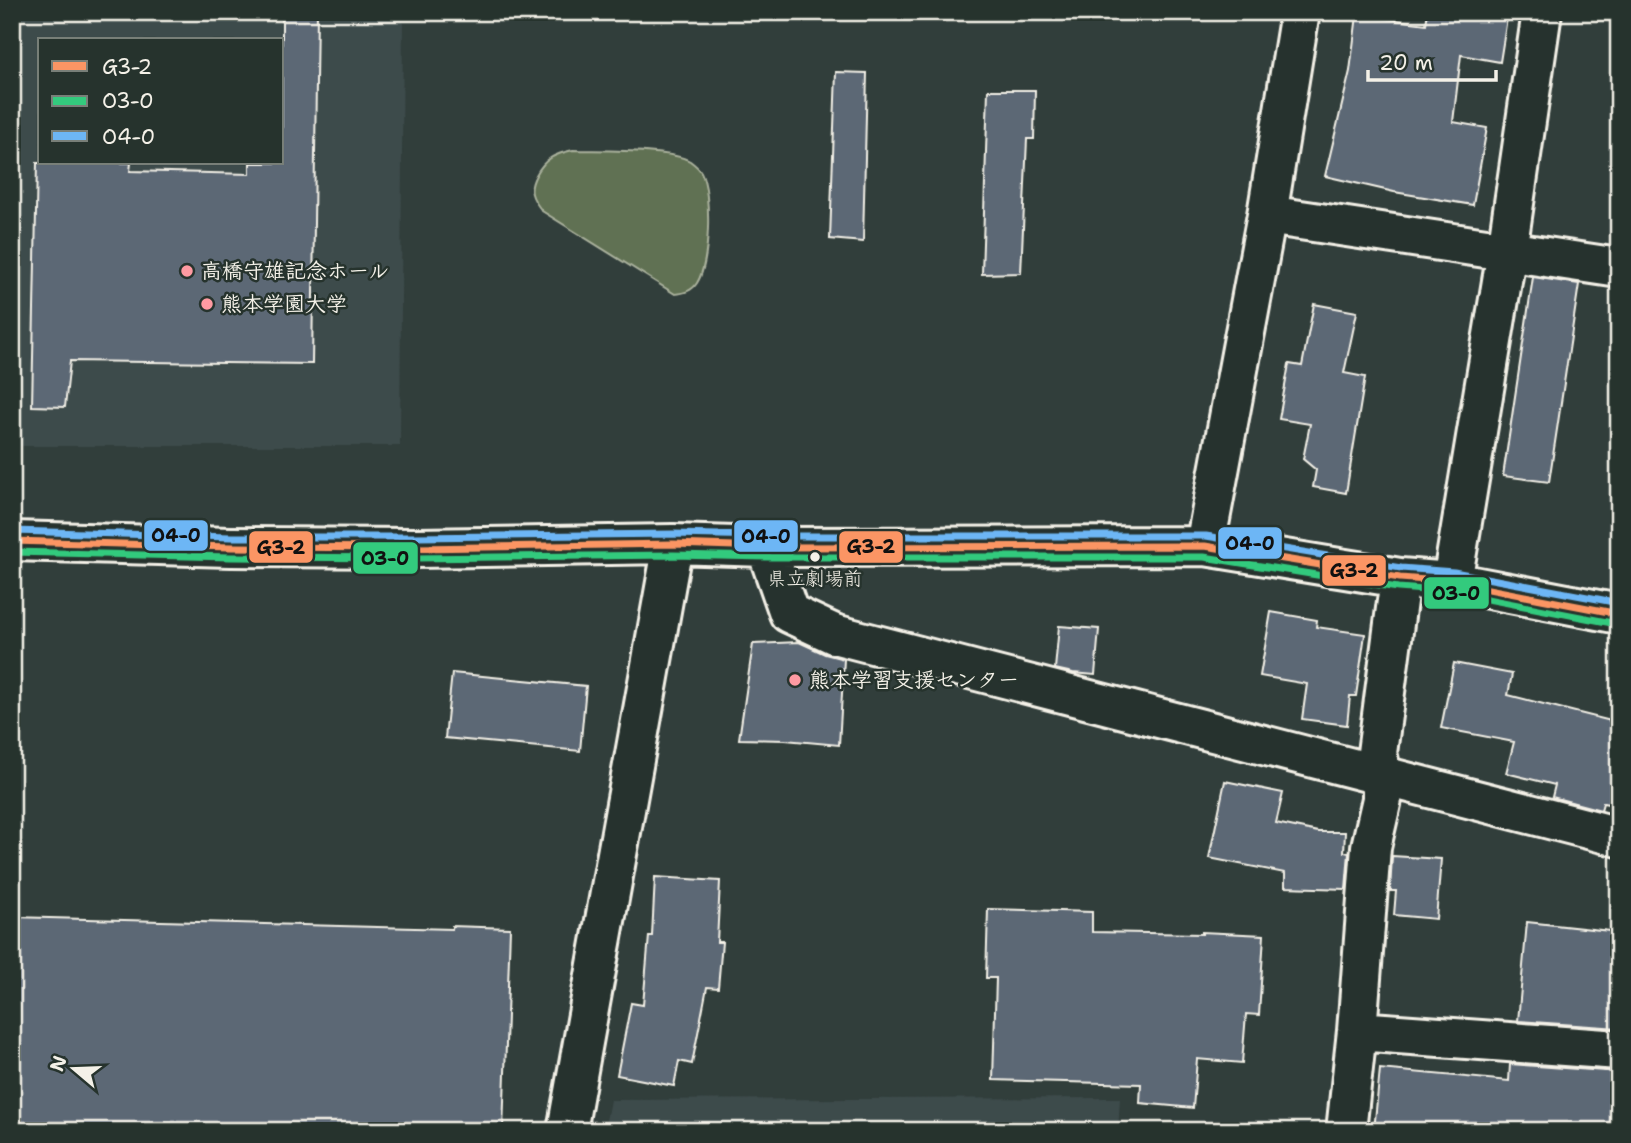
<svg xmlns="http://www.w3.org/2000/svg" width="1631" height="1143" font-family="'Shantell Sans','Klee One',sans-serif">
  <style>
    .built { fill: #3e4b4c; fill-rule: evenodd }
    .green { fill: #607152; stroke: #aab19d; stroke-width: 2 }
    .building { fill: #5c6875; stroke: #f4f1e8; stroke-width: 2 }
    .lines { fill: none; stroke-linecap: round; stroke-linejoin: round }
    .minor-casing { stroke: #f4f1e8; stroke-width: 44 }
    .minor { stroke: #26332d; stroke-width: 38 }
    .bus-1-casing { stroke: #26332d; stroke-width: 12 }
    .bus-2-casing { stroke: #26332d; stroke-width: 12 }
    .bus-3-casing { stroke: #26332d; stroke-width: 12 }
    .bus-1 { stroke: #fb9564; stroke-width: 7 }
    .bus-2 { stroke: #33ca7d; stroke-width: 7 }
    .bus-3 { stroke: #6db6f5; stroke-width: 7 }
    .poi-dot { fill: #ff9aa2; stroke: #26332d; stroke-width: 2.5 }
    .bus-dot { fill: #f4f1e8; stroke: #26332d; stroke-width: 2.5 }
    .labels { text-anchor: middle; stroke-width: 5; stroke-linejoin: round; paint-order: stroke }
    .bus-label { font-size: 19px; fill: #f4f1e8; stroke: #26332d }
    .poi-label { font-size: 21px; font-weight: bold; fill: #f4f1e8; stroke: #26332d; text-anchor: start }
    .line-badge { stroke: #26332d; stroke-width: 2.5 }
    .pale-badge-label { font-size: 19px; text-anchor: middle; font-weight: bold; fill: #111 }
  </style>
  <rect width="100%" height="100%" fill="#313e3b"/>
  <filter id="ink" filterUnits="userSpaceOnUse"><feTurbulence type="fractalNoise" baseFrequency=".0143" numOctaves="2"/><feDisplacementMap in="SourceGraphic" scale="14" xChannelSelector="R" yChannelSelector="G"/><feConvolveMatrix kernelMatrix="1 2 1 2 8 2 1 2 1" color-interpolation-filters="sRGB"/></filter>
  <g filter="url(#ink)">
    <path class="built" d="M12,12H403L400,446H12ZM40,40H282V163H40Z
      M1120,1098L1118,1131H604L610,1100Z"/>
    <path class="green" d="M573,150C598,151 671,149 690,161C694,164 699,168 701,172C712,193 710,263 697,283C692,291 684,293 675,294L542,211C531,197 528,190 536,175C545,158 555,154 573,150Z"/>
    <path class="building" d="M282,12H317L312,364L70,361L65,407L32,406L37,163H131L130,171L250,174V163H282Z
      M1428,12H1508L1500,62L1461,55L1453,122L1487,128L1473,205L1394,192L1325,176L1350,71L1357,15L1426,24Z
      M836,72L867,73L863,242L830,239Z
      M988,90H1035L1034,139H1027L1021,273L982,274Z
      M1533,277L1579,284L1549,482L1503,476Z
      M1314,304L1357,312L1344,373L1365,377L1346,493L1313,487L1316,470L1303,459L1310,424L1279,419L1289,364L1302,366Z
      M1271,612L1317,620L1316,627L1365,634L1356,696H1350L1347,725L1302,719L1307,684L1260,676Z
      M1059,626L1099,629L1095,675L1073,673L1055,669Z
      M799,642L825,654L844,659L839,745L785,740L739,739L753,644Z
      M1454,663L1512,674L1508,695L1619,723V806L1603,803L1601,810L1552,797L1555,785L1506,773L1514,742L1441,728Z
      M452,673L586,686L580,751L445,738Z
      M1225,781L1283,793L1276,823L1318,832H1345L1344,852L1349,853L1346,889L1285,887V873L1209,858Z
      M1392,856L1441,859L1436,919L1394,915L1396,891H1390Z
      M655,877L720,881L717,942H722L718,988L707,987L692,1064L679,1061L674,1086L617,1075L631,1003L643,1005L649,936H652Z
      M988,909L1092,912V932L1202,934V932L1264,935L1259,1015L1246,1014L1242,1063L1197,1059L1193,1108L1140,1103L1141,1084L993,1080L996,978H986Z
      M12,917L452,929V926L510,928L503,1131H12Z
      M1527,922L1619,932V1028L1518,1021Z
      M1510,1064L1619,1072V1131L1497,1124V1131H1374L1380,1069L1509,1081Z"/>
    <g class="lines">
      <defs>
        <path id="minor" d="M1267,215L1619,268
          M12,541L231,547L416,548L673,544L766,547L1205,546L1400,578L1452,582L1619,614
          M1205,546L1267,215L1300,12
          M766,547L789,613L834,634L1619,837
          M1452,582L1507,251L1542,12
          M1357,1031L1619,1050
          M567,1131L673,544
          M1346,1131L1357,1031L1371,847L1382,799V775L1377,753L1400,578"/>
      </defs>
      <use href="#minor" class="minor-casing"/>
      <use href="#minor" class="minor"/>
      <defs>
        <path id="bus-1" d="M12,541L231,547L416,548L673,544L766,547L1205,546L1400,578L1452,582L1619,614"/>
        <path id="bus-2" d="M12,552L231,557L416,558L673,555L766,557H1204L1398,588L1451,592L1617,624"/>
        <path id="bus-3" d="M12,531L231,537H416L673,534L766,536H1206L1401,568L1454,572L1619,603"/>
      </defs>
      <use href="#bus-1" class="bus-1-casing"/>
      <use href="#bus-2" class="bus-2-casing"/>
      <use href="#bus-3" class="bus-3-casing"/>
      <use href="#bus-1" class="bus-1"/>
      <use href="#bus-2" class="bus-2"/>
      <use href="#bus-3" class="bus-3"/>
    </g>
  </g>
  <g class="poi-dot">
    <circle cx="187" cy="271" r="7"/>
    <circle cx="207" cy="304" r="7"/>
    <circle cx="795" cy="680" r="7"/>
  </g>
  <circle class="bus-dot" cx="815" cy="557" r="6"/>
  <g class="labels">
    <g class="bus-label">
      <text x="815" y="585">県立劇場前</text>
    </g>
    <g class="poi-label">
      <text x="201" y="278">高橋守雄記念ホール</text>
      <text x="221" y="311">熊本学園大学</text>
      <text x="809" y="687">熊本学習支援センター</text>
    </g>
  </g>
  <g class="line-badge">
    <rect x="143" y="519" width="66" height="33" rx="7" fill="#6db6f5"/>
    <rect x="733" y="519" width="66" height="34" rx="7" fill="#6db6f5"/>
    <rect x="1217" y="526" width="66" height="34" rx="7" fill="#6db6f5"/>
    <rect x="838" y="530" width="66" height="34" rx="7" fill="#fb9564"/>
    <rect x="248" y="530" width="66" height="34" rx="7" fill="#fb9564"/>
    <rect x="352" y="541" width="67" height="34" rx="7" fill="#33ca7d"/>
    <rect x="1321" y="554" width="66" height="33" rx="7" fill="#fb9564"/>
    <rect x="1423" y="576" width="67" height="34" rx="7" fill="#33ca7d"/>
  </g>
  <g class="pale-badge-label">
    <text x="176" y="542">O4-0</text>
    <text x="766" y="543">O4-0</text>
    <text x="1250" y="550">O4-0</text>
    <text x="871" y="553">G3-2</text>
    <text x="281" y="554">G3-2</text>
    <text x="385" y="565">O3-0</text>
    <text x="1354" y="577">G3-2</text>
    <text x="1456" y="600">O3-0</text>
  </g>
  <rect width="1631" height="1143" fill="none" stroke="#26332d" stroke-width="42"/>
  <rect x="21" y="21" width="1589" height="1101" fill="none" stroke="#f4f1e8" stroke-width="2.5" filter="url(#ink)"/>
  <rect x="38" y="38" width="245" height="126" fill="#26332d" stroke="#787f78" stroke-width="2"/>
  <rect x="52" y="61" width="35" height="10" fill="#fb9564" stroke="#787f78" stroke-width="2"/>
  <text x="102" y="74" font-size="21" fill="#f4f1e8">G3-2</text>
  <rect x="52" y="96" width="35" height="10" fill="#33ca7d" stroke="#787f78" stroke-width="2"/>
  <text x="102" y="108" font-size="21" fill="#f4f1e8">O3-0</text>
  <rect x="52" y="131" width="35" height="10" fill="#6db6f5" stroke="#787f78" stroke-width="2"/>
  <text x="102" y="144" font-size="21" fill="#f4f1e8">O4-0</text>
  <g transform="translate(74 1069) rotate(289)" stroke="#26332d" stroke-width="5" paint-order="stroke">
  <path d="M0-5L12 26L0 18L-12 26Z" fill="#f4f1e8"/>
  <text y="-10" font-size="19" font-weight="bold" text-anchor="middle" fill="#f4f1e8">N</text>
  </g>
  <path d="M1368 70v10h128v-10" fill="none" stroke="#f4f1e8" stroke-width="3.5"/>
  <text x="1379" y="70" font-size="21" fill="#f4f1e8" stroke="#26332d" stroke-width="5" paint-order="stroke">20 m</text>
</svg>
